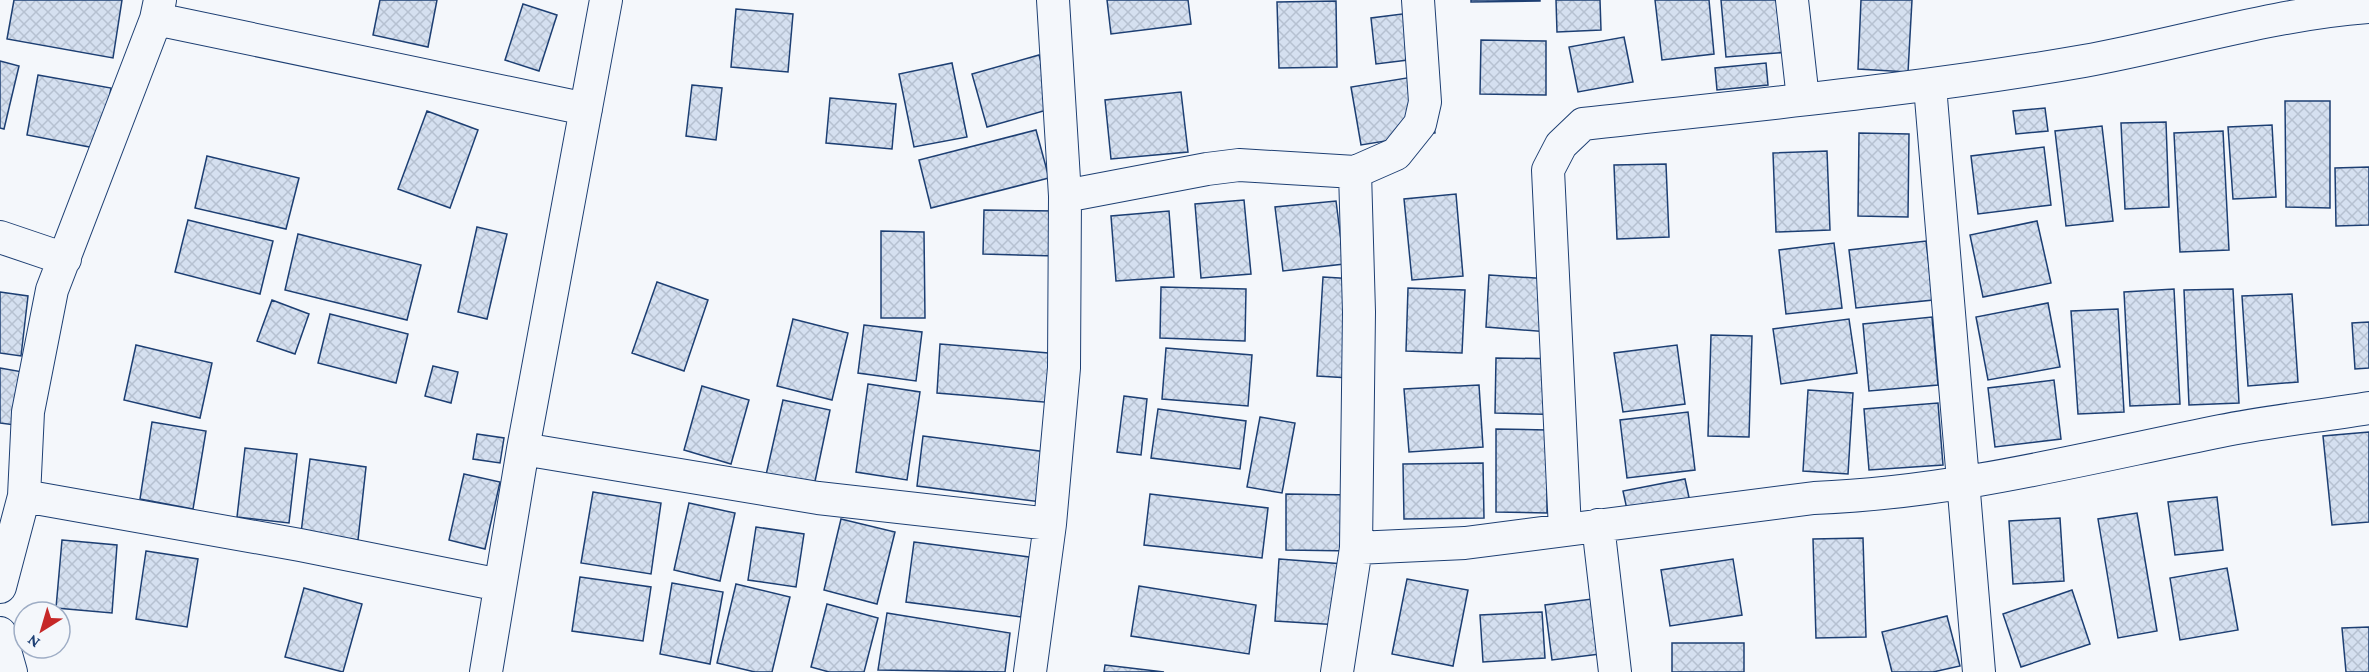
<svg xmlns="http://www.w3.org/2000/svg" width="2369" height="672" font-family="'Crimson Pro',serif">
  <style>
    .building { fill: url(#building-cross-hatch); stroke: #1d3f73; stroke-width: 1.5 }
    .lines { fill: none; stroke-linecap: round; stroke-linejoin: round }
    .street-casing { stroke: #1d3f73; stroke-width: 34 }
    .street { stroke: #f4f7fb; stroke-width: 32 }
  </style>
  <defs>
    <pattern id="building-cross-hatch" width="8" height="8" patternUnits="userSpaceOnUse" patternTransform="scale(1.5)"><rect width="8" height="8" fill="#d5e0f0"/><path d="M0 0l8 8M0 8l8-8" fill="none" stroke="#b6c1d1"/></pattern>
  </defs>
  <rect width="100%" height="100%" fill="#f4f7fb"/>
  <path class="building" d="M14,0H122L113,58L7,39Z
    M380,0H437L428,47L373,35Z
    M1107,0H1188L1191,24L1111,34Z
    M1471,0H1540V1L1471,2Z
    M1556,0H1600L1601,30L1557,32Z
    M1655,0H1709L1714,54L1662,60Z
    M1721,0H1784L1789,52L1726,57Z
    M1861,0H1912L1908,72L1858,69Z
    M1336,1L1337,67L1279,68L1277,2Z
    M523,4L557,15L539,71L505,60Z
    M736,9L793,14L788,72L731,67Z
    M1410,13L1416,59L1376,64L1371,18Z
    M1624,37L1633,82L1578,92L1569,47Z
    M1481,40L1546,41V95L1480,94Z
    M1039,55L1054,108L987,127L972,74Z
    M0,61L19,66L4,129L0,128Z
    M952,63L967,137L914,147L899,74Z
    M1766,63L1768,85L1717,90L1715,68Z
    M38,75L111,88L100,149L27,135Z
    M1425,75L1435,133L1361,145L1351,87Z
    M692,85L722,88L716,140L686,136Z
    M1181,92L1188,152L1111,159L1105,100Z
    M830,98L896,104L892,149L826,143Z
    M2285,101H2330V208L2286,207Z
    M2045,108L2048,131L2016,134L2013,111Z
    M427,111L478,130L450,208L398,189Z
    M2166,122L2169,207L2125,209L2121,123Z
    M2272,125L2276,197L2233,199L2228,127Z
    M2102,126L2113,221L2066,226L2055,131Z
    M1036,130L1049,178L931,208L919,160Z
    M2223,131L2229,250L2180,252L2174,133Z
    M1859,133L1909,134L1908,217L1858,216Z
    M2044,147L2051,205L1978,214L1971,156Z
    M1827,151L1830,230L1776,232L1773,153Z
    M207,156L299,178L286,229L195,208Z
    M1666,164L1669,237L1617,239L1614,165Z
    M2369,167V225L2336,226L2335,168Z
    M1456,194L1463,276L1412,280L1404,199Z
    M1244,200L1251,274L1201,278L1195,204Z
    M1336,201L1344,264L1283,271L1275,207Z
    M984,210L1056,211V256L983,254Z
    M1169,211L1174,277L1116,281L1111,216Z
    M188,220L273,241L260,294L175,272Z
    M2037,221L2051,283L1983,297L1970,235Z
    M477,227L507,234L487,319L458,312Z
    M881,231L924,232L925,318H881Z
    M298,234L421,265L407,320L285,290Z
    M1926,241L1933,300L1856,308L1849,250Z
    M1834,243L1842,308L1786,314L1779,250Z
    M1489,275L1565,280L1562,333L1486,327Z
    M1323,277L1372,280L1366,379L1317,376Z
    M657,282L708,300L684,371L632,353Z
    M1161,287L1246,289L1245,341L1160,338Z
    M1408,288L1465,290L1462,353L1406,351Z
    M2174,289L2180,404L2130,406L2124,292Z
    M2233,289L2239,403L2189,405L2184,290Z
    M0,292L28,296L21,356L0,353Z
    M2292,294L2298,382L2248,386L2242,296Z
    M272,300L309,314L295,354L257,341Z
    M2048,303L2060,367L1988,380L1976,317Z
    M2118,309L2124,412L2078,414L2071,311Z
    M330,314L408,334L396,383L318,363Z
    M1932,317L1938,385L1869,391L1863,324Z
    M793,319L848,333L832,400L777,386Z
    M1849,319L1857,373L1781,384L1773,329Z
    M2369,322V368L2355,369L2352,323Z
    M864,325L922,332L916,381L858,373Z
    M1711,335L1752,336L1749,437L1708,436Z
    M940,344L1060,354L1056,403L937,393Z
    M136,345L212,363L200,418L124,400Z
    M1677,345L1685,404L1623,412L1614,353Z
    M1166,348L1252,355L1248,406L1162,399Z
    M1496,358L1572,359V415L1495,413Z
    M433,366L458,372L451,403L425,396Z
    M0,368L23,372L15,425L0,423Z
    M2054,380L2061,439L1995,447L1988,388Z
    M868,384L920,392L907,480L856,472Z
    M1479,385L1483,447L1409,452L1404,389Z
    M702,386L749,400L731,464L684,450Z
    M1808,390L1853,393L1848,474L1803,471Z
    M1124,396L1147,399L1141,455L1117,452Z
    M783,400L830,410L814,486L766,475Z
    M1938,403L1943,465L1869,470L1864,409Z
    M1158,409L1246,421L1240,469L1151,458Z
    M1688,412L1695,470L1627,478L1620,420Z
    M1260,417L1295,423L1282,493L1247,487Z
    M152,422L206,431L193,509L140,499Z
    M1496,429L1547,430V513L1496,512Z
    M2369,432V522L2332,525L2323,436Z
    M477,434L504,438L500,463L473,459Z
    M923,436L1047,452L1041,502L917,486Z
    M245,448L297,454L289,523L237,517Z
    M310,459L366,467L358,540L301,533Z
    M1483,463L1484,518L1404,519L1403,464Z
    M464,474L500,482L485,549L449,540Z
    M1685,479L1690,502L1628,514L1623,491Z
    M593,492L661,503L651,574L581,563Z
    M1150,494L1268,508L1262,558L1144,545Z
    M1286,494L1354,495V551L1286,550Z
    M2217,497L2223,550L2175,555L2168,502Z
    M689,503L735,513L720,581L674,570Z
    M2137,513L2157,631L2118,638L2098,519Z
    M2060,518L2064,581L2013,584L2009,521Z
    M841,519L895,532L877,604L824,590Z
    M756,527L804,534L796,587L748,580Z
    M1863,538L1866,637L1816,638L1813,539Z
    M62,540L117,545L112,613L56,608Z
    M914,542L1029,557L1021,617L906,602Z
    M146,551L198,559L187,627L136,619Z
    M1279,559L1344,564L1340,625L1275,621Z
    M1733,559L1742,615L1670,626L1661,570Z
    M2227,568L2238,630L2180,640L2170,578Z
    M580,577L651,587L643,641L572,631Z
    M1407,579L1468,590L1453,666L1392,654Z
    M672,583L723,592L710,664L660,654Z
    M736,584L790,597L772,672H755L717,663Z
    M1139,586L1256,605L1249,654L1131,636Z
    M304,588L362,604L343,672L285,657Z
    M2072,590L2090,644L2021,667L2003,614Z
    M1616,596L1624,651L1552,660L1545,605Z
    M827,604L878,618L864,672H829L811,667Z
    M1542,612L1545,658L1483,662L1480,615Z
    M887,613L1010,633L1005,672L878,670Z
    M1947,616L1960,666L1933,672H1892L1882,632Z
    M2369,627V672H2346L2342,628Z
    M1672,643H1744V672H1672Z
    M1105,665L1164,672H1104Z"/>
  <g class="lines">
    <defs>
      <path id="street" d="M1792,0L1803,99
        M156,19L586,109
        M1930,86L1979,672
        M1065,196L1207,169L1239,165L1355,172L1396,154L1420,124L1425,102L1418,0
        M0,237L65,259
        M523,449L818,498L1050,524
        M24,496L300,545L500,585
        M1598,525L1615,672
        M1565,530L1548,170L1561,145L1583,124C1750,105 1918,90 2084,61C2179,44 2272,14 2369,7
        M1356,548L1465,543L1814,498C1952,493 2086,458 2221,431C2270,421 2320,416 2369,408
        M0,587L24,496L28,412L52,290L156,19L160,0
        M0,633L11,672
        M486,672L523,449L606,0
        M1030,672L1050,524L1064,368L1065,196L1053,0
        M1337,672L1356,548L1359,312L1355,172"/>
    </defs>
    <use href="#street" class="street-casing"/>
    <use href="#street" class="street"/>
  </g>
  <g transform="translate(42 630) rotate(217)"><circle r="28" fill="#f4f7fb" stroke="#9eadc5" stroke-width="1.5"/>
  <path d="M0-4.5L10 22L0 15L-10 22Z" fill="#c62828"/>
  <text y="-9" font-size="16" font-weight="bold" text-anchor="middle" fill="#1d3f73">N</text>
  </g>
</svg>
